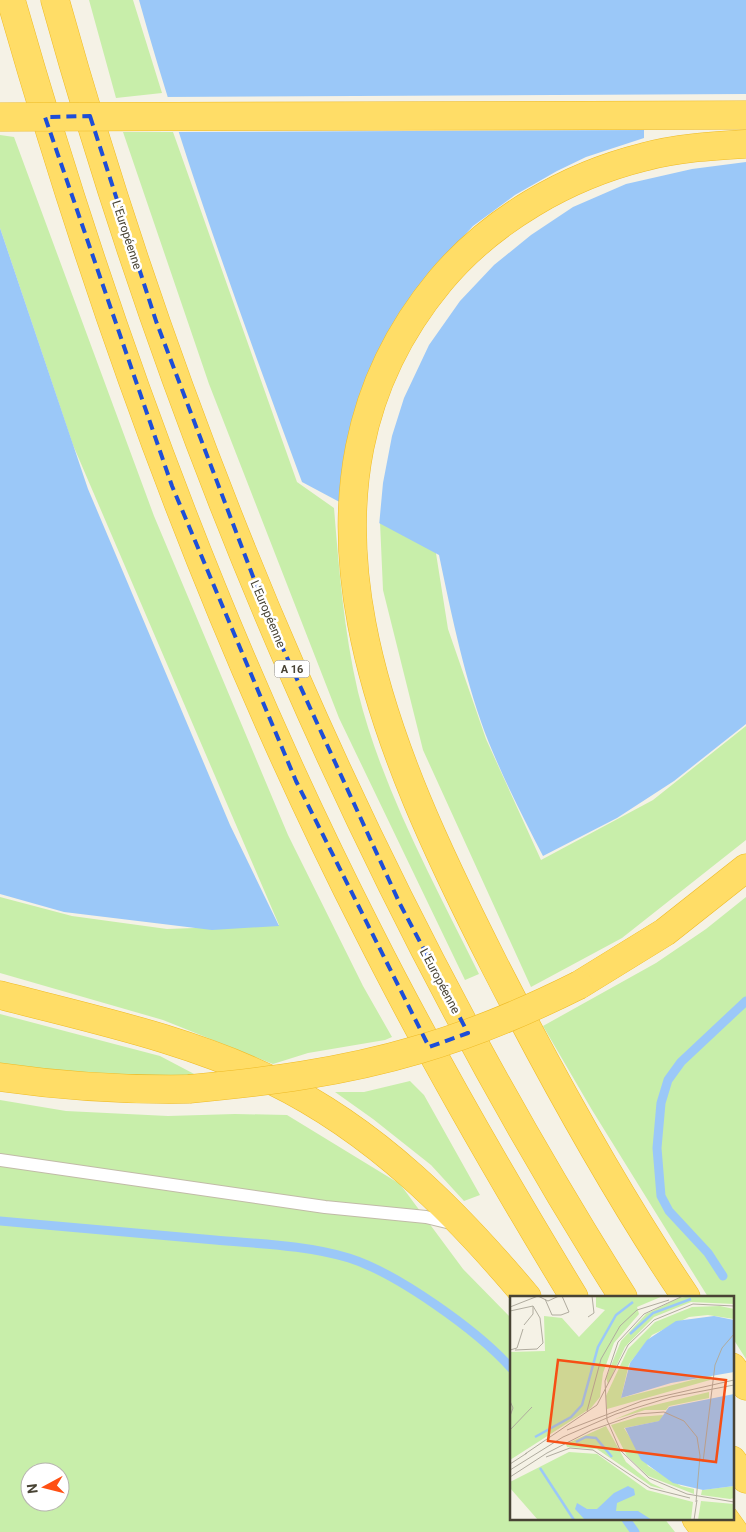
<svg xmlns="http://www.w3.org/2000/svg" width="746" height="1532" font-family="Roboto,sans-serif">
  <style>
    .green { fill: #c8eeaa; fill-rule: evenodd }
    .water { fill: #9bc8f8 }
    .pier { fill: #f5f2e6 }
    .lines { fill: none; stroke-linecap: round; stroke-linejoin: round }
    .stream { stroke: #9bc8f8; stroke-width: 9 }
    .service-casing { stroke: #c1bba7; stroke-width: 14 }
    .motorway-casing { stroke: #efbb26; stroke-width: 29 }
    .service { stroke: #fff; stroke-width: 12 }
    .motorway { stroke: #ffdd67; stroke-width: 28 }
    .motorway-bridge-casing { stroke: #efbb26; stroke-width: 29; stroke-linecap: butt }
    .motorway-bridge { stroke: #ffdd67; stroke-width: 28 }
    .marked { fill: none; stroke: #1d4ed8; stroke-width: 4; stroke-dasharray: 10 6; stroke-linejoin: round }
    .labels { text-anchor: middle; stroke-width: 5; stroke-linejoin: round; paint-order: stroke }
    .shield { fill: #fff; stroke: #7f7b71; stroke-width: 1 }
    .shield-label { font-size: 11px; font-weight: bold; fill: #484334 }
    .street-label { font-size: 12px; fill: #484334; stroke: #fff }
    .inset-river { fill: none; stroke: #9bc8f8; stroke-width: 2.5 }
    .inset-road { fill: none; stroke: #b0ac9f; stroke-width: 1 }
    .view { fill: #f64f15; fill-opacity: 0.15; stroke: #f64f15; stroke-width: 2.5 }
    .inset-edge { fill: none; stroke: #484334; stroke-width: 2.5 }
  </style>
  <rect width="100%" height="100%" fill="#f5f2e6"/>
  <path class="green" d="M89,0H133L162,93L116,98Z
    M123,132H173L297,482L334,508C339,569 344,632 358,692C382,789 435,885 479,974L465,980L339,718L209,384Z
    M0,135L14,137L154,516L288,835L363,986L392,1037L385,1040L308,1053L273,1064L163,1020L0,973V897L72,916L167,929L279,925L73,445L0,228Z
    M380,522L435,547L448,629L486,739L541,860L653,800L746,726V840L622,938L531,987L423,750L383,590Z
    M746,897V1359L732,1337V1297H708L592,1110L543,1026L656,963L706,929Z
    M0,1014L160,1056L198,1076L113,1077L0,1064Z
    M410,1081L424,1095L480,1195L464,1201L431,1165L373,1119L335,1092H364Z
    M0,1100L66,1111L168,1116L235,1114L287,1115L400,1184L463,1269L511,1318V1518H664L675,1532H0ZM30,1472H60V1502H30Z"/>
  <path class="water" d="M139,0H746V724L674,781L617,818L543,856C524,819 505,782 489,743C466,685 452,617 439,555L302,482C243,322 185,164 139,0Z
    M0,228L88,489L230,825L279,926L212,930L64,912L0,894Z"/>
  <path class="pier" d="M746,94V162L692,169L626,184L573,207L531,235L494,265L460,301L429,345L404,398L392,436L383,483L379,526L340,505L343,470L365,385L400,314L428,275L473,226L515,195L557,171L586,157L644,138V130L175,132L164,97Z"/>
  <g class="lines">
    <path class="stream" d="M0,1221C72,1227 143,1234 215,1240C259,1244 306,1245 349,1258C397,1273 478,1331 511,1368
      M723,1276L708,1253L669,1211L661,1196L657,1148L661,1103L668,1080L681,1062L746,1001
      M625,1518L635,1532"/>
    <defs>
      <path id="service" d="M0,1160L325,1207L426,1217L455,1224"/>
      <path id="motorway" d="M11,0C102,319 217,635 368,931C431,1056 501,1177 574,1297
        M55,0C182,456 370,896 623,1297
        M579,985L665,932L746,868
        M0,995C91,1019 188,1039 273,1081C375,1131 455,1211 527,1297
        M0,1077C63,1086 125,1090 189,1089
        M686,1297C615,1192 553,1079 495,966C388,755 265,492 440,281C491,220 567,176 644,157C677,148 712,146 746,144
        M732,1367L746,1386
        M732,1460L746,1479
        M696,1518L706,1532
        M724,1518L734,1532"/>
    </defs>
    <use href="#service" class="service-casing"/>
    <use href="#motorway" class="motorway-casing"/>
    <use href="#service" class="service"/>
    <use href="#motorway" class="motorway"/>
    <defs>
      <path id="motorway-bridge" d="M0,117L746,115
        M189,1089C266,1082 343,1072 417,1050C473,1034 527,1011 579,985"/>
    </defs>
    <use href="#motorway-bridge" class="motorway-bridge-casing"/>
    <use href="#motorway-bridge" class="motorway-bridge"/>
  </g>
  <path class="marked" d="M90,116L156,321L268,616L400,904L468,1033L429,1047L296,781L172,486L45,117Z"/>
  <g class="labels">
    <rect class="shield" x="274.5" y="660.5" width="35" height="17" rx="4"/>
    <g class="shield-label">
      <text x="292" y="673">A 16</text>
    </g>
    <g class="street-label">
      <text transform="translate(127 235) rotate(72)" y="4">L'Européenne</text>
      <text transform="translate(268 614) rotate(67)" y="4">L'Européenne</text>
      <text transform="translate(440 981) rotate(62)" y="4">L'Européenne</text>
    </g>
  </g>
  <g transform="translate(510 1296)">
    <rect width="224" height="224" fill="#f5f2e6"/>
    <path d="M153,0L127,11L129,18L104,47L93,77L90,101L81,112L0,164V56L35,55L34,20L52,22L69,41L95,14L86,11V1ZM182,0H219L224,1V8L181,6L144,21L115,51L98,88L96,82L111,45L136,18L169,2ZM210,10L224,13V23L198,19L179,21L142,39L119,68L111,102L202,79L200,84L97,113L96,100L118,53L145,26L182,11ZM199,96V102L159,110L156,114H135L103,124L132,112ZM153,119L150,125L114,132L138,170L171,190L184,193V198L138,180L117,160L101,129L128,121ZM96,130L116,166L141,187L156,194L141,190L87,153L57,151L56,148ZM59,156L87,158L137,194L183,206L181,224H28L0,192V186ZM224,190V202L220,203L191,199L192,194ZM191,205L224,208V224H188Z" fill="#c8eeaa"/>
    <path d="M204,20L224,24V76L161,87L111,102L120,67L137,44L166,25ZM224,98V190L193,194L163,187L131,164L115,132L149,125L159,111ZM118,190L124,193L125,199L107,207L106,215H128L142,224H75L65,213L67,207L77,213H87L104,197Z" fill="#9bc8f8"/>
    <path class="inset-river" d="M120,38L143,17L181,3M25,141L61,121L72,109L88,51L106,19L123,6M66,146L76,141L86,142L102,161M30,172L64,224"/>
    <path class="inset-road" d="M28,0L38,5L49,0M173,0L134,18L108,46L95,85L97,124L110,154L139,182L177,198L224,206M35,3L42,19H51L59,16L52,0M0,11L28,0M0,15L23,10V18L14,29M78,21L84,17L82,0M0,54L7,52L13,33M5,54L27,53L33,47L30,22L23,10M0,105L3,112L0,120M77,115L91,63L110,30L127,14L159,4M0,134L22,111M57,134L132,105L224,84M15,158L87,109L118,49L144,24L183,8L224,10M36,161L60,152L83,154L140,192L180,202M193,166L205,69L212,52L224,38M0,168L17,157M0,174L53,141L106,118L161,101L224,89M0,181L37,157L82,134L127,118L154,116L174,125L187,141L190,160L186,206M184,224L187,204"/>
    <path class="view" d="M48,64L216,84L206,166L38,145Z"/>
    <rect width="224" height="224" class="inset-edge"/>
  </g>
  <g transform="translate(45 1487) rotate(263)"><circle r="24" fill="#ffffff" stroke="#b6b4ae"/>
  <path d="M0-4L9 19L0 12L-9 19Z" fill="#ff5013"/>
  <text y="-8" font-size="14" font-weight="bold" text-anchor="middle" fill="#484334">N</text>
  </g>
</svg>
